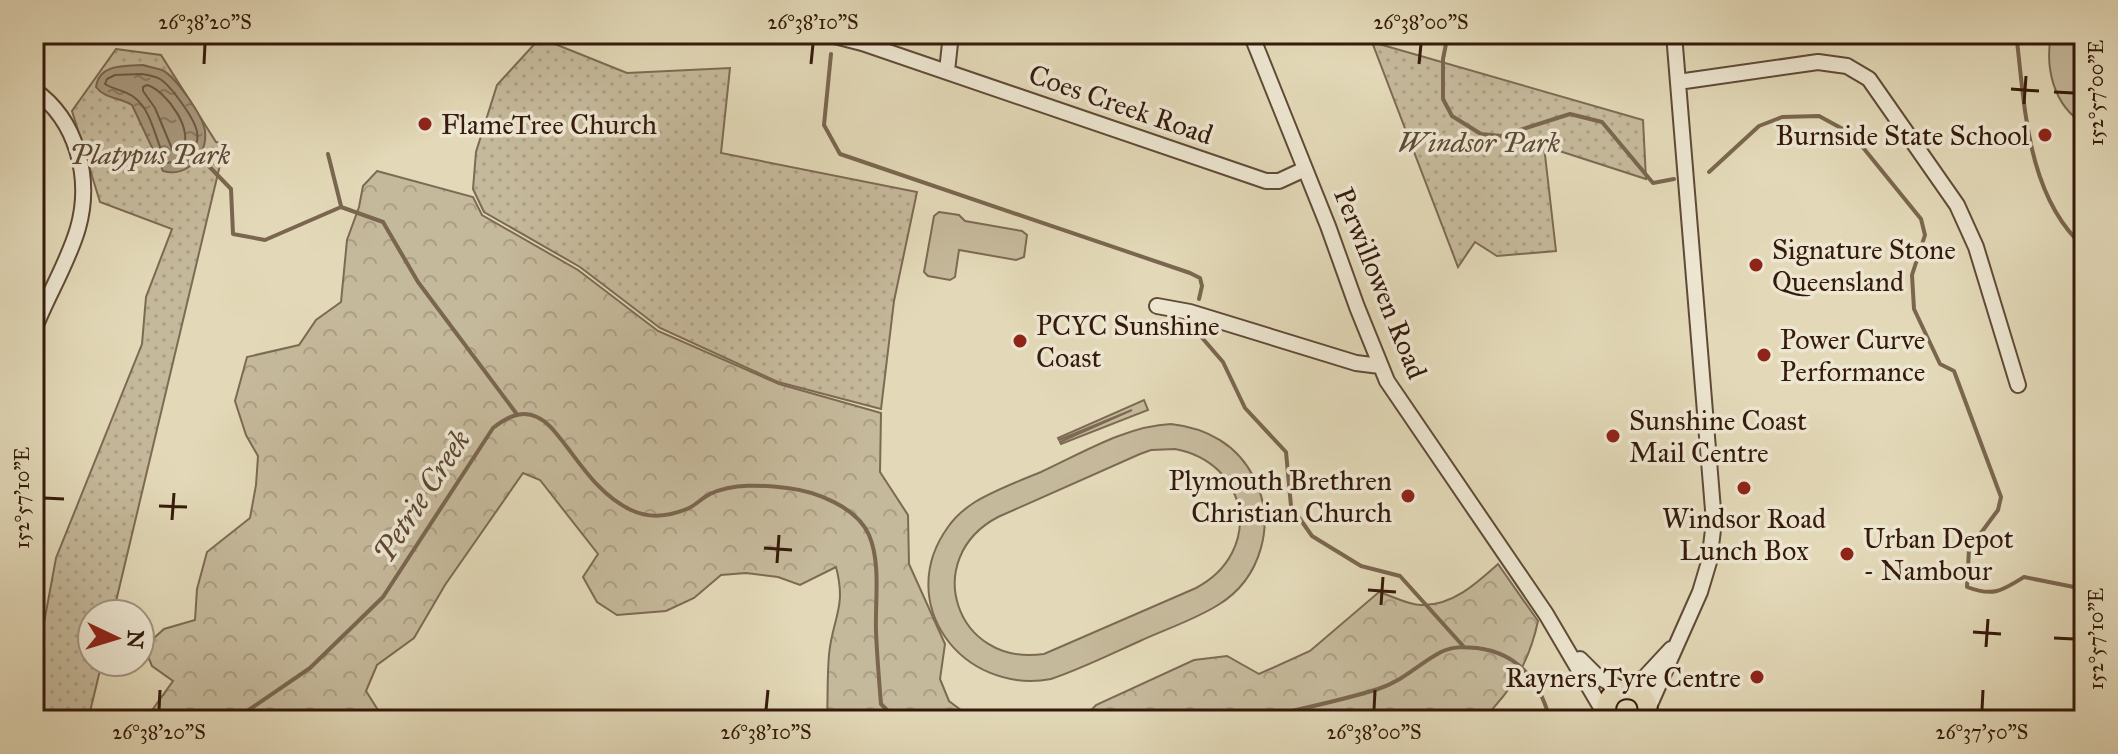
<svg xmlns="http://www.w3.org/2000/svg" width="2118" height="754" font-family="'IM FELL Great Primer',serif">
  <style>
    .grass { fill: url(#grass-dots); stroke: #7d6a53; stroke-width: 2 }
    .forest { fill: url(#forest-crowns); stroke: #7d6a53; stroke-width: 2 }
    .garden { fill: #c5b99b; stroke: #7d6a53; stroke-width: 2; fill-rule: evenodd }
    .water { fill: url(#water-ripples); stroke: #7a664f; stroke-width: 2 }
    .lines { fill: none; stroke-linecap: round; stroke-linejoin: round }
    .shore { stroke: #6e5944; stroke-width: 2 }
    .stream { stroke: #7a664f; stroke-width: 4 }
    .minor-casing { stroke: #604a36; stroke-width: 18 }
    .major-casing { stroke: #351a0b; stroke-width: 22 }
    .minor { stroke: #ede6d1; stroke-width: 14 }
    .major { stroke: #e3d9b8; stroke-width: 18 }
    .ticks { fill: none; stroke: #351a0b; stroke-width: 3 }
    .poi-dot { fill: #8f2418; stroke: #ede6d1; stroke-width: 3 }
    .labels { text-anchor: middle; stroke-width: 7; stroke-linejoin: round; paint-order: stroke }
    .street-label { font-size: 28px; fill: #351a0b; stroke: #ede6d1 }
    .poi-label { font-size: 28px; fill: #351a0b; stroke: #ede6d1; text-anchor: start }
    .park-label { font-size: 28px; font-style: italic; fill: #604a36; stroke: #ede6d1 }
    .water-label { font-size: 30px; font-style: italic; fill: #5d4633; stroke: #ede6d1 }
    .neatline { fill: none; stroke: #351a0b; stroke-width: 3 }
    .ticks-label { font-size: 20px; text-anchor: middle; fill: #351a0b }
  </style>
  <defs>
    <pattern id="grass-dots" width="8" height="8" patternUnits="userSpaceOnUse" patternTransform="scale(2)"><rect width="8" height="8" fill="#c5b99b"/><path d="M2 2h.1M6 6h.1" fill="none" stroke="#aa9e84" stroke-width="1.8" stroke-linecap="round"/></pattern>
    <pattern id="forest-crowns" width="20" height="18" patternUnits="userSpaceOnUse" patternTransform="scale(2)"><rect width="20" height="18" fill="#c5b99b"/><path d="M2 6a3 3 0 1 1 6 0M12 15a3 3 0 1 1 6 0" fill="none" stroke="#aa9e84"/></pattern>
    <pattern id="water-ripples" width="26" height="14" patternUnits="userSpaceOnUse" patternTransform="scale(2)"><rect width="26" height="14" fill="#a8987d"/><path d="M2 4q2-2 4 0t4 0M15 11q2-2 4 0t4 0" fill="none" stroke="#8a7b65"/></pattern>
  </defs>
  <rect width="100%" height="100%" fill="#e3d9b8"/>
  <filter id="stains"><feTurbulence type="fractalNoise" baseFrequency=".0025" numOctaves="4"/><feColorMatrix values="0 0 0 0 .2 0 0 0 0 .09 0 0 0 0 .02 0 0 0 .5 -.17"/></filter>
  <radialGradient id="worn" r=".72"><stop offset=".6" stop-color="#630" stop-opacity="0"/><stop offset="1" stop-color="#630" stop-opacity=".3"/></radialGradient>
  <path class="grass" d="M540,38L627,73L730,68L721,153L917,192L894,301L881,409L778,382L660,328L580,267L484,212L473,189L476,152L497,85Z
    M1372,42L1643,120L1646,179L1544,146L1556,251L1497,256L1475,242L1458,267Z
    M116,49L161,55L216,142L225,144L113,614H92V662H102L88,720H34V659L41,639L56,558L142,344L146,297L172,229L100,202L72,111Z"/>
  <path class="forest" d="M377,171L473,197L482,215L578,270L658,331L779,384L881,413L880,472L908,515L909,564L945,644L940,679L949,701L974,720H827C828,699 827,677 829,655C832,619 847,608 836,567L800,585L778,577L746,573L721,575L694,598L666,611L617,615L597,602L583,577L598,554L540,480L523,473L445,585L414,638L377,665L366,691L378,710L373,720H332L329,717L313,720H145L173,681L152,666L144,647L164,629L195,620L197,589L207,552L250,518L256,485L258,456L246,435L235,401L247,357L299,345L316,320L341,302L347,240L359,207L363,186Z
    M1498,564L1538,621C1529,663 1512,690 1482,720H1082L1096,705L1194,660L1227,656L1259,674L1310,651L1379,592C1392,596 1408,605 1421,605C1452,606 1477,583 1498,564Z"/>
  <path class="garden" d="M2051,34H2084V124C2053,105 2045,68 2051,34Z
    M939,212L959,215L965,221L1022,231L1027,235L1024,257L1016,260L959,250L955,277L950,280L928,276L924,272L934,216Z
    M1144,400L1148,410L1061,444L1060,442L1132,410L1059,440L1058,438Z
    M1171,424C1207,428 1238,445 1254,478C1277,523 1261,579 1218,605C1194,620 1166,629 1140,641C1111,654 1081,669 1051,679C962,695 893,603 948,527C955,517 964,509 975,502C995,490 1019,481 1041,472C1082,453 1126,426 1171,424ZM1175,449C1250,463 1264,552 1196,588L1044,654C955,667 920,558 998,517L1140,454L1151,450Z"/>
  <path class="water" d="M143,65C149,67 156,68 162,70C176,77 203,116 205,131C208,155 187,178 163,171L132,105C120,98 104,98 96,87C99,64 124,66 143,65Z"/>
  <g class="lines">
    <path class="shore" d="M142,74C148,75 155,76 160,79C171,86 195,119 197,132C199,143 193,153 185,160L167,163C156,144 153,112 135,98C126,90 114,90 105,84L107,79L115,75Z
      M147,85C166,90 198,134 180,152L173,151L155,108L143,91V87Z"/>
    <path class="stream" d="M1448,34L1443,59V99L1452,116L1481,134L1501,136L1570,114L1602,122L1653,183L1674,179
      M2012,34L2017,41C2025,110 2028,197 2084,247
      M831,54L824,125L840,154L1190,273L1200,278L1202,286L1199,299
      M328,154L341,206
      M200,157L231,189L233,234L265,240L341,207L383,222L418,282L516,413
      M1709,172L1759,126L1782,117L1819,116L1852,134L1921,219L1925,235L1912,275L1914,309L1940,364L1954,371L2001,497L1998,510L1969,549L1967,587C1993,597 2002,591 2024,577L2084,589
      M1191,325L1223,362L1245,408L1286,452L1291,506L1312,536L1361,566L1400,576L1464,647
      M234,720L310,668L383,597L493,428C506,418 521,409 537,417C550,423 558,436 567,447C585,471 603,497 631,510C650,519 671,516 689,508C697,504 702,498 710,494C733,483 762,485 787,488C815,491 857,507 869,535C881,563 875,601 876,631C877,656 879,680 881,704L897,720
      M1252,720C1294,710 1337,702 1378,689C1405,680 1418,664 1441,652C1453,646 1465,647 1477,648C1519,653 1540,682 1550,720
      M2081,720L2084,713"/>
    <defs>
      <path id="minor" d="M827,34L862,43L1266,181H1279L1305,169
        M1251,34L1328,226L1357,307L1387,381L1546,614L1606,716
        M947,71L951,34
        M1678,82L1818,62L1847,66L1869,79L1957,205L1976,247L2018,385
        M34,90C77,120 92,178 78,228C68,263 47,296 34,330
        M1157,306L1190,312L1356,363L1380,366
        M1580,659L1598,677L1622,689
        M1624,689L1645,677L1671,649
        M1648,709L1700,592L1709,562L1714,522L1674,34"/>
      <path id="major" d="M1608,720C1595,680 1658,678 1646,720"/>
    </defs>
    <use href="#minor" class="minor-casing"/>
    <use href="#major" class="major-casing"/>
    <use href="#minor" class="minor"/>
    <use href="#major" class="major"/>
  </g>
  <path class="ticks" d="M204,64L205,44M811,64L813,44M1419,64L1421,44M2011,89L2039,91M2054,92L2074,93M2024,104L2026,76M44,498L64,499M159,506L187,507M172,520L174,493M764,548L792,550M777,563L779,535M1368,590L1396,592M1381,605L1383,577M1973,632L2001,634M2054,638L2074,639M1986,647L1988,619M159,710L160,690M766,710L768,690M1374,710L1375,690M1982,710L1983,690"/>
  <g class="poi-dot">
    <circle cx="425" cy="124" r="8"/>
    <circle cx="2045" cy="135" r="8"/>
    <circle cx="1756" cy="265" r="8"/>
    <circle cx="1020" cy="341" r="8"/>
    <circle cx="1764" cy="355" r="8"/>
    <circle cx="1613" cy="436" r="8"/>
    <circle cx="1744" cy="488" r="8"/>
    <circle cx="1408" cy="496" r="8"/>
    <circle cx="1847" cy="554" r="8"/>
    <circle cx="1757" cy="677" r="8"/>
  </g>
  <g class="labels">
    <g class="street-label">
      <text transform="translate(1121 104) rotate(19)" y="10">Coes Creek Road</text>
      <text transform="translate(1381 283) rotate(68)" y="10">Perwillowen Road</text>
    </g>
    <g class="poi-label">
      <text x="441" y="134">FlameTree Church</text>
      <text x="2029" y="145" text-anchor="end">Burnside State School</text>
      <text x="1772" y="259">Signature Stone<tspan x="1772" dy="32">Queensland</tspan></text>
      <text x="1036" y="335">PCYC Sunshine<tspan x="1036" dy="32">Coast</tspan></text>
      <text x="1780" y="349">Power Curve<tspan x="1780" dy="32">Performance</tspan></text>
      <text x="1629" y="430">Sunshine Coast<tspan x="1629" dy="32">Mail Centre</tspan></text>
      <text x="1392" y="490" text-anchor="end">Plymouth Brethren<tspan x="1392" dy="32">Christian Church</tspan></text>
      <text x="1744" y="528" text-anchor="middle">Windsor Road<tspan x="1744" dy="32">Lunch Box</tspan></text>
      <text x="1863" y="548">Urban Depot<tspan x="1863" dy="32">- Nambour</tspan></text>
      <text x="1741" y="687" text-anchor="end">Rayners Tyre Centre</text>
    </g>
    <g class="park-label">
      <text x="1479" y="152">Windsor Park</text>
      <text x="150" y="164">Platypus Park</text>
    </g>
    <g class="water-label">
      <text transform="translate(422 496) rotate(-57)" y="10">Petrie Creek</text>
    </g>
  </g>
  <rect width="2118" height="754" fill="none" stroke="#e3d9b8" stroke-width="88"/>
  <g transform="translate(116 638) rotate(94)"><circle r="38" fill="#ede6d1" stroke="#a39482" stroke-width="2"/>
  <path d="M0-6L14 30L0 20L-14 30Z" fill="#8f2418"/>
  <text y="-12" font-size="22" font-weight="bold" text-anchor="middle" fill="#351a0b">N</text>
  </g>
  <rect x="44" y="44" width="2030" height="666" class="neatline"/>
  <g class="ticks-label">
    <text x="205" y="29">26°38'20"S</text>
    <text x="813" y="29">26°38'10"S</text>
    <text x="1421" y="29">26°38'00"S</text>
    <text transform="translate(2096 93) rotate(-90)" y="7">152°57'00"E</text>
    <text transform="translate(22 498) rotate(-90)" y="7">152°57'10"E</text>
    <text transform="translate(2096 639) rotate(-90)" y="7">152°57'10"E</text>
    <text x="159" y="739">26°38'20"S</text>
    <text x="766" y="739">26°38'10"S</text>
    <text x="1374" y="739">26°38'00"S</text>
    <text x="1982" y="739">26°37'50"S</text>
  </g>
  <rect width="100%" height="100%" filter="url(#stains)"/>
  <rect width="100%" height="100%" fill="url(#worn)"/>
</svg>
